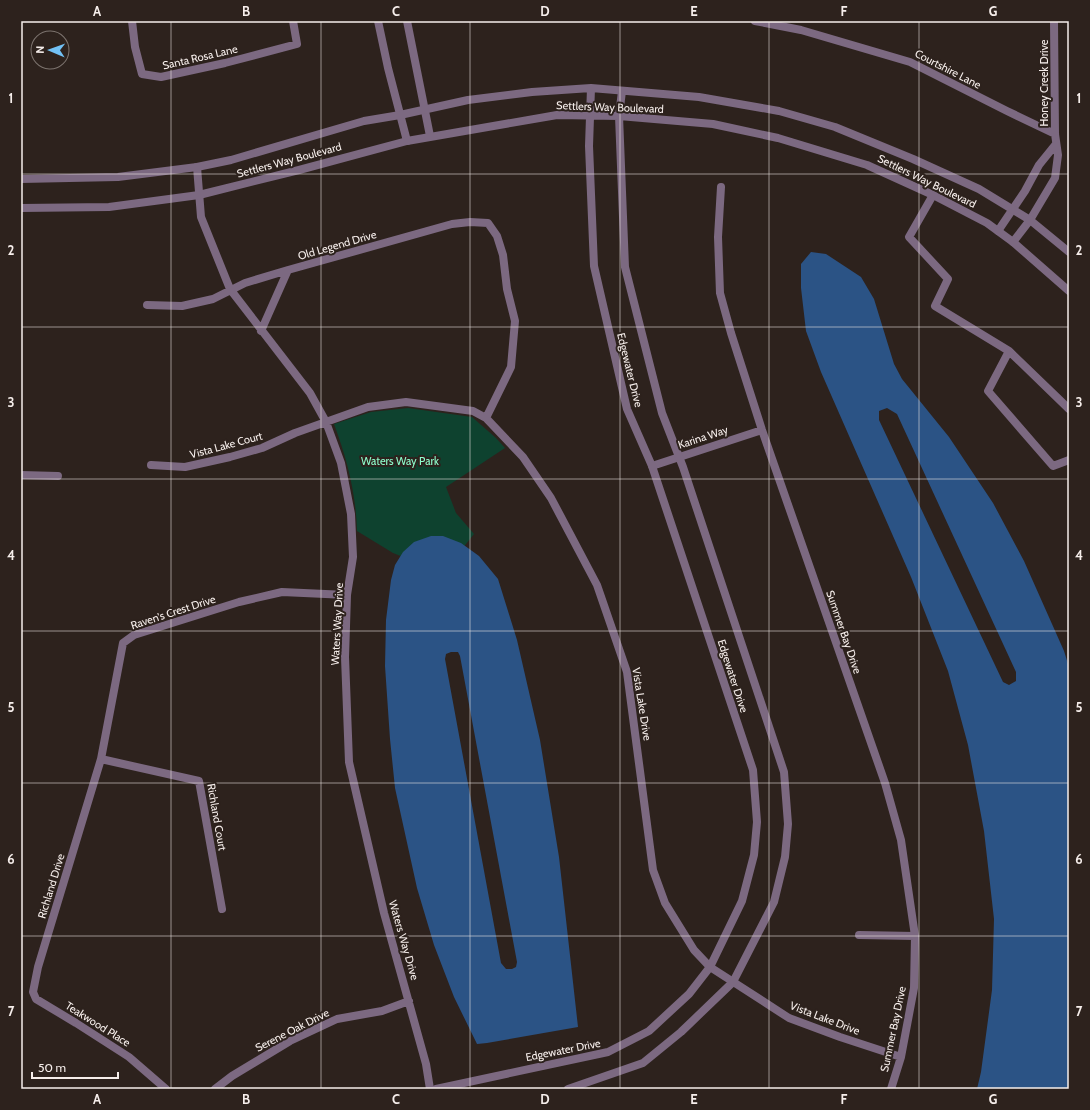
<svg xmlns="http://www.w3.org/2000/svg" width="1090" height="1110" font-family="Cabin,sans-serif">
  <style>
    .green { fill: #0e422f }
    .water { fill: #2b5385; fill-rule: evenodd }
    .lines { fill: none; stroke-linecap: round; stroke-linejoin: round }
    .minor { stroke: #7c6981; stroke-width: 8 }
    .tertiary { stroke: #7c6981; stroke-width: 8 }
    .grid { fill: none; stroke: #f6eeeb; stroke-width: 1; stroke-opacity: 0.55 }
    .labels { text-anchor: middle; stroke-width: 4; stroke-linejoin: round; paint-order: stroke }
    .street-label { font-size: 11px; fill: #f6eeeb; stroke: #2d221d }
    .park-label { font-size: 11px; fill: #8efecd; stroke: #2d221d }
    .neatline { fill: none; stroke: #f6eeeb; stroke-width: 1.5 }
    .grid-label { font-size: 13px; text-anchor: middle; font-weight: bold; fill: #f6eeeb }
  </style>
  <rect width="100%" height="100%" fill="#2d221d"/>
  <path class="green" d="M408,408L472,417L496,438L505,448L446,487L456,513L474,534L458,554L408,559L393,553L357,531C356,493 347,459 334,424L371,412Z"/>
  <path class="water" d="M811,252L826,254L861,277L874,299L894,364L902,379L949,437L993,503L1024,561L1064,651L1069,667V1089H977L981,1072L992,990L994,919L984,831L968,745L948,671L911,577L821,372L806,331L801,288V264ZM887,408L897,414L1016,672V681L1009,685L1003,682L879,420V411Z
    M431,536H443L461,543L479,556L498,579L517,640L540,740L559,857L578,1027L487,1043L477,1044L454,997L434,945L417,888L395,788L390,739L385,666L386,620L391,580L395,565L403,552L414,542ZM451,652H458L460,656L517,962L516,967L512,969H506L501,963L445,659L446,654Z"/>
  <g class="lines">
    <path class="minor" d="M132,21L135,47L142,74L161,77L225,63L297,44L293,21
      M378,21L388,68L407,141
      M407,21L430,136
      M755,21L801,30L910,62L1007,111L1055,134
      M197,167L201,217L230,289L310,393L326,422L341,463L351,514L353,557L347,595L345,657L349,762L384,913L426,1064L430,1089
      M721,187L718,237L720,293L731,333L762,430L885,783L901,840L915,936L914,988L901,1057L891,1089
      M933,195L909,237L948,279L935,306L1009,351L1069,409
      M998,231L1025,191L1039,165L1056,144
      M1013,242L1030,220L1055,178L1058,155L1055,134L1054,21
      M147,305L182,306L213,299L245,283L288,270
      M261,331L288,270L452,224L470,222L488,223L497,236L503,255L507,289L515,321L511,367L486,418
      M1009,351L988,391L1053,466L1069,460
      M151,465L185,467L230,457L262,448L295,433L368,407L406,402L473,411L486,418L523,457L551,498L597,585L627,672L653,870L665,903L694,950L710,967L789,1018L840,1037L901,1057
      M652,466L762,430
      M21,475L58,476
      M101,759L199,781L222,909
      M859,935L915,936
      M166,1089L129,1057L76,1023L36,999L33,992L38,967L101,759L123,643L134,635L239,602L282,592L347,595
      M215,1089L232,1076L290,1041L337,1019L382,1011L409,1001"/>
    <path class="tertiary" d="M21,179L118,177L197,167L231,160L364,121L400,115L468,100L532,92L591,88L699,97L779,111L835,127L913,159L979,189L1030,220L1069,252
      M21,208L109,207L199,195L299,170L407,141L557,115L619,116L713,124L778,138L867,165L933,195L987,223L1013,242L1069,291
      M436,1089L608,1052L649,1031L689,994L710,967L742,901L754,855L757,822L753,770L652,466L627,409L594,266L589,146L591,88
      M568,1089L643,1063L681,1032L733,982L774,902L785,857L788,824L784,772L683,467L662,413L625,267L619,116L622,91"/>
  </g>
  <path class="grid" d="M171,21V1089M321,21V1089M470,21V1089M620,21V1089M769,21V1089M919,21V1089M21,174H1069M21,327H1069M21,479H1069M21,631H1069M21,783H1069M21,936H1069"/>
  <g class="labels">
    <g class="street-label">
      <text transform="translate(200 57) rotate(-13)" y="4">Santa Rosa Lane</text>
      <text transform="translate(948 69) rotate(27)" y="4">Courtshire Lane</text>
      <text transform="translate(1044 83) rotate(-90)" y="4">Honey Creek Drive</text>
      <text transform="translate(610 107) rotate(2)" y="4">Settlers Way Boulevard</text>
      <text transform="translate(289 160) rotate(-15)" y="4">Settlers Way Boulevard</text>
      <text transform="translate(927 181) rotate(26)" y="4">Settlers Way Boulevard</text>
      <text transform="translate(337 245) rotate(-16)" y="4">Old Legend Drive</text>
      <text transform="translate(630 370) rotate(76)" y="4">Edgewater Drive</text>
      <text transform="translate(703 437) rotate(-18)" y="4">Karina Way</text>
      <text transform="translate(226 445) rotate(-15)" y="4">Vista Lake Court</text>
      <text transform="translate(173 612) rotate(-18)" y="4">Raven's Crest Drive</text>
      <text transform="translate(337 624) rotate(-87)" y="4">Waters Way Drive</text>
      <text transform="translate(844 632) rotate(71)" y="4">Summer Bay Drive</text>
      <text transform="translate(733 676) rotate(72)" y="4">Edgewater Drive</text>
      <text transform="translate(642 704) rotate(81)" y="4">Vista Lake Drive</text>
      <text transform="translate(217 817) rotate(80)" y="4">Richland Court</text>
      <text transform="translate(51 886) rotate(-73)" y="4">Richland Drive</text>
      <text transform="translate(404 940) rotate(74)" y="4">Waters Way Drive</text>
      <text transform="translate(825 1018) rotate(21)" y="4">Vista Lake Drive</text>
      <text transform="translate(98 1024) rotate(32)" y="4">Teakwood Place</text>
      <text transform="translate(893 1029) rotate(-78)" y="4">Summer Bay Drive</text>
      <text transform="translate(292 1030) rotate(-27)" y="4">Serene Oak Drive</text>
      <text transform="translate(563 1050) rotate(-11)" y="4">Edgewater Drive</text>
    </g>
    <g class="park-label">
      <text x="400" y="465">Waters Way Park</text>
    </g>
  </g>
  <rect width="1090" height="1110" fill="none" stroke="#2d221d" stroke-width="44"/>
  <g transform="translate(50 50) rotate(272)"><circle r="19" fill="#2d221d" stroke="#7d746f"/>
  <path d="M0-3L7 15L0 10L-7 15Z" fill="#72c1f5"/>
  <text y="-6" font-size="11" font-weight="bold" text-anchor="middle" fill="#f6eeeb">N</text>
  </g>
  <path d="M32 1072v6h86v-6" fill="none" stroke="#f6eeeb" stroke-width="2"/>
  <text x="38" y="1072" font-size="12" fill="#f6eeeb" stroke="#2d221d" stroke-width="3" paint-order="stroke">50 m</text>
  <rect x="22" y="22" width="1046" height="1066" class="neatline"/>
  <g class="grid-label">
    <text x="97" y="16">A</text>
    <text x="246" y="16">B</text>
    <text x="396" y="16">C</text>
    <text x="545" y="16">D</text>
    <text x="694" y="16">E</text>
    <text x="844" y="16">F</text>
    <text x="993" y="16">G</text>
    <text x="11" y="103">1</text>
    <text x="1079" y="103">1</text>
    <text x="11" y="255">2</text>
    <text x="1079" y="255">2</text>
    <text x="11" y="407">3</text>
    <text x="1079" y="407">3</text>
    <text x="11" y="560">4</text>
    <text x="1079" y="560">4</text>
    <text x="11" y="712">5</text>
    <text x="1079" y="712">5</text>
    <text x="11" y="864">6</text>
    <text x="1079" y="864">6</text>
    <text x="11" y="1016">7</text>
    <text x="1079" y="1016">7</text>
    <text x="97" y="1104">A</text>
    <text x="246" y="1104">B</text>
    <text x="396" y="1104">C</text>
    <text x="545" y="1104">D</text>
    <text x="694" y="1104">E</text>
    <text x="844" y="1104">F</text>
    <text x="993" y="1104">G</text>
  </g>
</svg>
